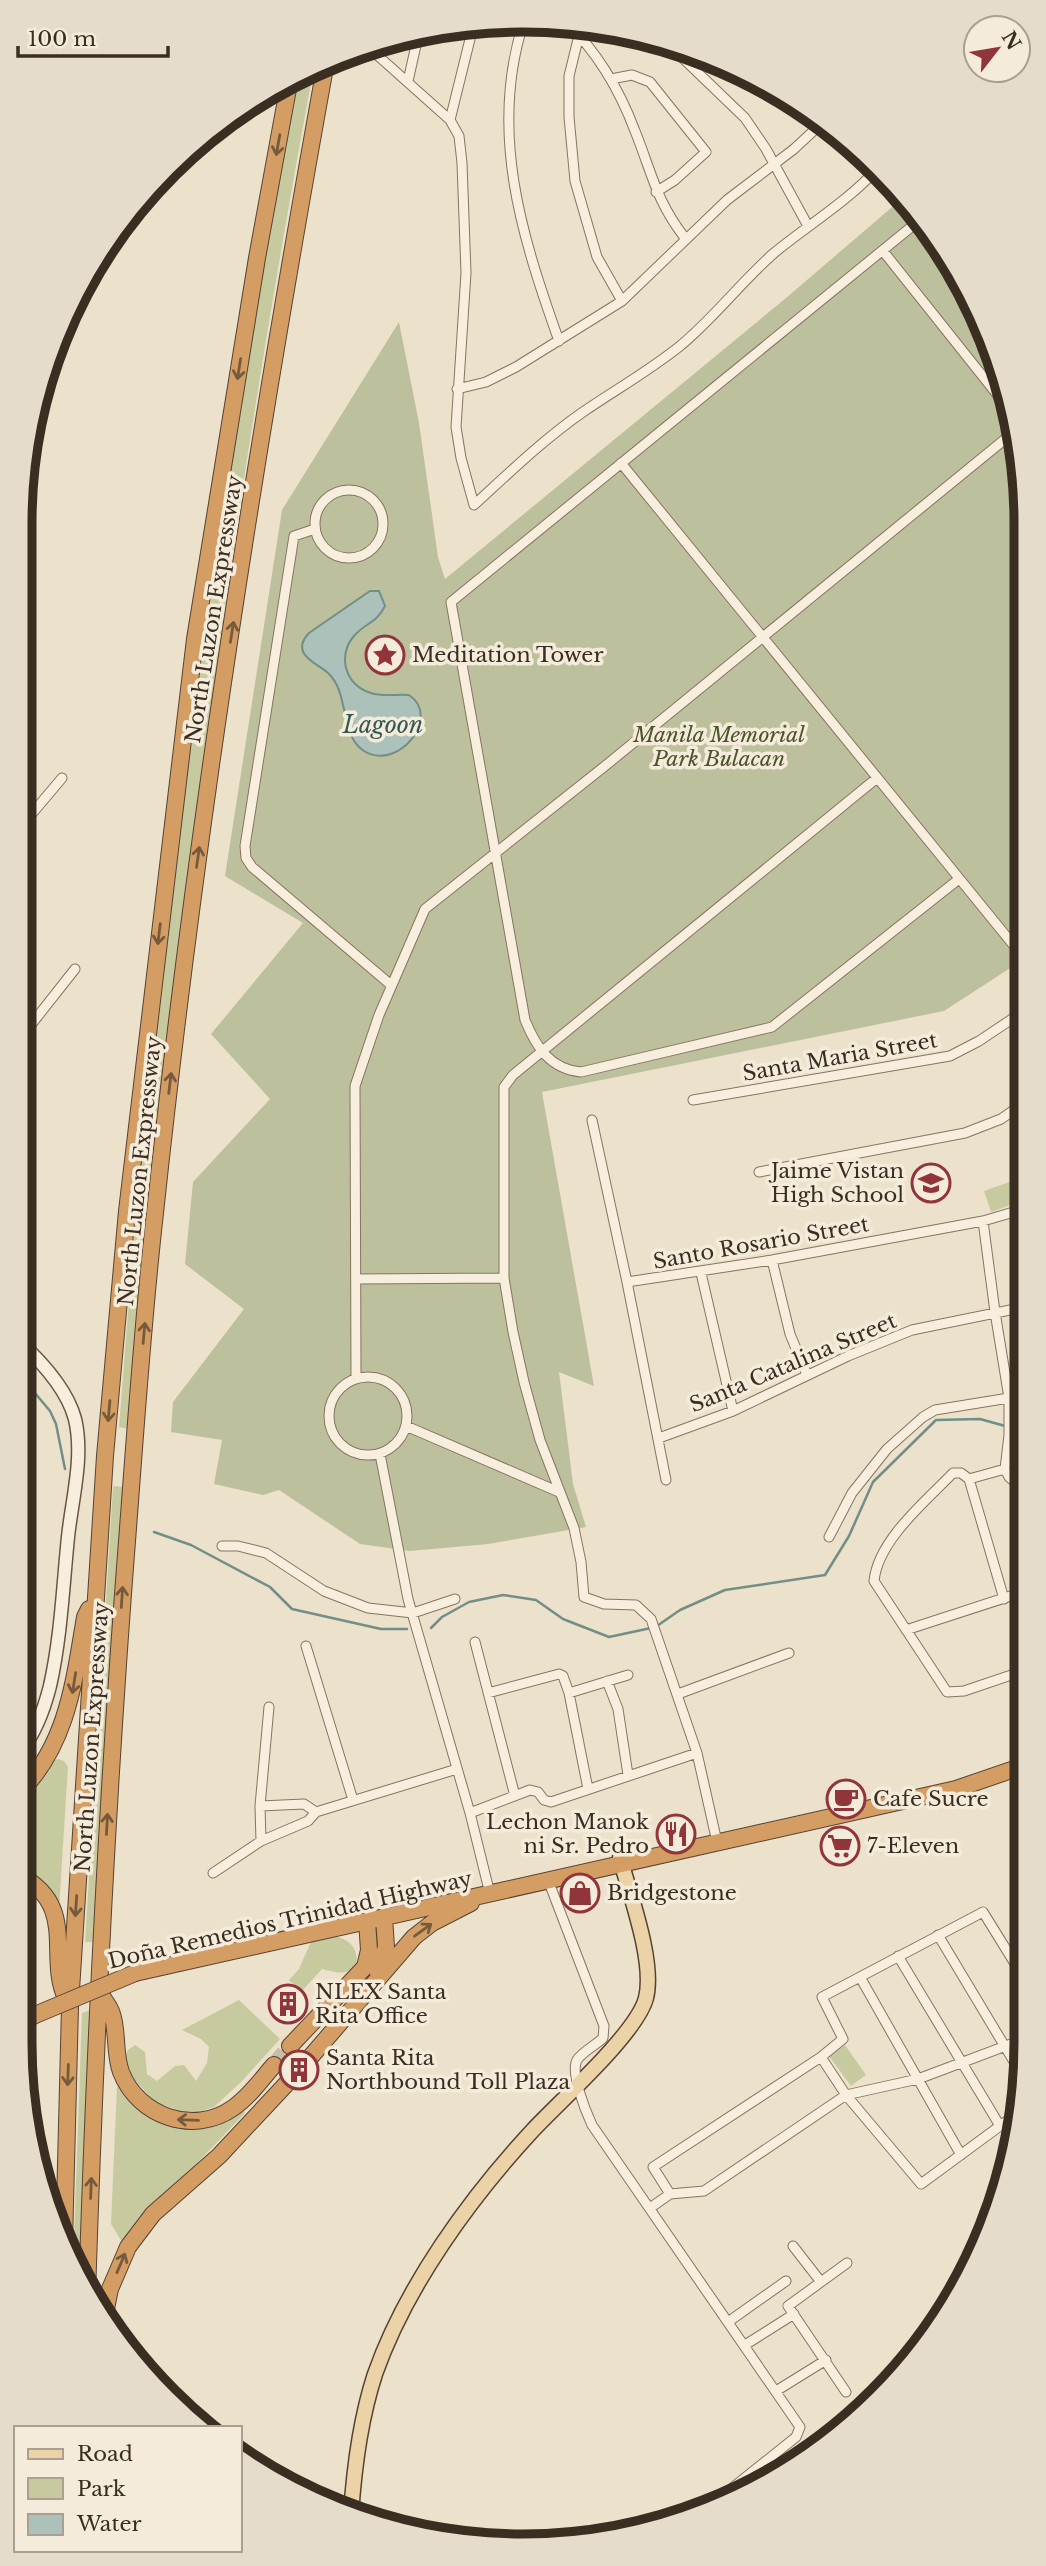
<svg xmlns="http://www.w3.org/2000/svg" width="1046" height="2566" font-family="'Libre Baskerville',serif">
  <style>
    .green { fill: #c7ca9f }
    .cemetery { fill: #bdc09d }
    .water { fill: #abc1ba; stroke: #728f87; stroke-width: 2 }
    .lines { fill: none; stroke-linecap: round; stroke-linejoin: round }
    .stream { stroke: #728f87; stroke-width: 2.5 }
    .highway-tunnel { stroke: #c8bda9; stroke-width: 16; stroke-dasharray: 16 8; stroke-linecap: butt }
    .street-casing { stroke: #887360; stroke-width: 11 }
    .secondary-casing { stroke: #6a5543; stroke-width: 15 }
    .primary-casing { stroke: #564234; stroke-width: 17 }
    .highway-casing { stroke: #564234; stroke-width: 18 }
    .street { stroke: #f7eede; stroke-width: 9 }
    .secondary { stroke: #f7eede; stroke-width: 12 }
    .primary { stroke: #ebd3a7; stroke-width: 14 }
    .highway { stroke: #d39d64; stroke-width: 16 }
    .highway-bridge-casing { stroke: #564234; stroke-width: 18; stroke-linecap: butt }
    .highway-bridge { stroke: #d39d64; stroke-width: 16 }
    .oneway { stroke: #775a3c }
    .labels { text-anchor: middle; stroke-width: 7; stroke-linejoin: round; paint-order: stroke }
    .street-label { font-size: 21px; fill: #3a2d22; stroke: #f4ebda }
    .poi-label { font-size: 21px; fill: #3a2d22; stroke: #f4ebda; text-anchor: start }
    .park-label { font-size: 21px; font-style: italic; fill: #4c542b; stroke: #f4ebda }
    .water-label { font-size: 23px; font-style: italic; fill: #335854; stroke: #f4ebda }
    .rim { fill: none; stroke: #3a2d22; stroke-width: 9 }
  </style>
  <rect width="100%" height="100%" fill="#ece1cb"/>
  <path class="green" d="M314,66C264,336 222,607 188,879C166,1062 149,1245 129,1429L119,1427L142,1135L162,932L233,452L277,179L299,72Z
    M1024,1177V1200L991,1212L984,1191Z
    M113,1486L125,1487L93,1942H85Z
    M58,1759L64,1761L68,1767L59,1909L19,1869V1797L49,1761Z
    M334,1936C350,1940 357,1946 357,1964C347,1977 336,1972 322,1969L301,1992L289,1980L299,1969L311,1942Z
    M239,2000L280,2039L241,2082L214,2107L191,2114L156,2103L132,2077L123,2060L128,2050L135,2045L145,2052L147,2074L157,2081L175,2066L184,2065L196,2081L207,2063L209,2047L201,2039L182,2030Z
    M93,2009L84,2289L73,2265L82,2013Z
    M845,2045L866,2075L851,2086L829,2056Z
    M117,2086C158,2127 191,2144 244,2111L245,2113L122,2242L111,2224Z"/>
  <path class="cemetery" d="M905,196L975,301L1022,457L1024,959L944,1011L542,1092L594,1386L559,1372L573,1484L586,1527L488,1544L410,1551L360,1544L279,1490L263,1495L214,1484L222,1440L171,1432L173,1402L244,1309L185,1264L193,1182L270,1099L211,1034L303,923L225,876L282,510L399,322L419,423L438,557L445,579L786,298Z"/>
  <path class="water" d="M370,591H379L385,606C376,624 366,622 354,636C337,655 345,686 371,693C383,697 396,694 409,695C442,717 398,772 364,751C339,735 350,693 328,673C317,663 289,654 309,633Z"/>
  <g class="lines">
    <path class="stream" d="M19,1374L50,1411L56,1424L65,1469
      M1011,1428L1025,1432
      M154,1532L191,1545L270,1587L292,1609L381,1629H407
      M657,1626L680,1610L725,1590L825,1575L849,1536L873,1482L936,1420L980,1419L1005,1426
      M431,1628L442,1617L469,1602L503,1595L536,1600L563,1619L609,1637L651,1628"/>
    <path class="highway-tunnel" d="M274,2065L290,2046
      M290,2080L307,2061"/>
    <defs>
      <path id="street" d="M524,21C488,131 522,237 559,341
        M567,23C598,53 620,91 635,131C652,173 656,201 685,238
        M582,23L569,76V117L575,181L597,257L622,301
        M665,41L745,118L766,149L808,226
        M367,46L450,120L459,136L462,163L466,273L456,427L461,458L474,505C509,473 544,439 583,412C615,390 649,371 680,346C714,318 741,282 774,253C808,225 847,202 877,169
        M611,79L632,75L650,82L706,152L675,180L656,192
        M408,81L419,32
        M450,120L474,23
        M921,219L451,602L525,1020C536,1047 550,1069 581,1072L772,1027L959,879
        M883,251L1008,408
        M457,389L486,382L516,367L622,301L727,200L794,149L823,122
        M621,463L1024,958
        M315 524a34 34 0 1 1 68 0a34 34 0 1 1-68 0Z
        M315,529L294,536L245,846L246,858L252,867L391,985
        M19,829L62,778
        M19,1040L75,969
        M693,1100L950,1056L979,1041L1024,1011
        M592,1120L627,1282L666,1480
        M759,1172L965,1133L1001,1119L1024,1103
        M983,1221L995,1312L1009,1398V1435L1005,1469L1009,1477L1016,1483L1025,1482
        M772,1260L790,1334L807,1375
        M701,1273L733,1411
        M356,1279L504,1278
        M627,1282L772,1260L983,1221L1024,1209
        M329 1416a39 39 0 1 1 78 0a39 39 0 1 1-78 0Z
        M356,1377L355,1086L379,1015L425,909L605,766L1015,431
        M1010,1410L1025,1413
        M406,1426L559,1492
        M659,1438L733,1411L848,1356L912,1330L1025,1307
        M380,1454L408,1599L470,1813L490,1894
        M969,1479L1005,1469
        M829,1537L852,1493L887,1449L923,1417L935,1410L1009,1398
        M222,1546H238L266,1553L324,1591L368,1608L413,1613L455,1599
        M1004,1599L969,1479L961,1473H953C926,1501 878,1540 874,1581L947,1692L964,1691L1026,1670
        M906,1630L1026,1591
        M475,1642L515,1796
        M306,1646L353,1800
        M607,1681L618,1709L628,1775
        M488,1693L559,1674L563,1676L569,1693L588,1789
        M569,1693L628,1675
        M678,1694L789,1653
        M260,1806L304,1804L316,1812
        M470,1813L530,1790L538,1792L544,1800L551,1802L697,1753
        M261,1841L260,1806L269,1707
        M717,1842L697,1753L651,1619L636,1605L604,1604L584,1597L581,1562L574,1528L540,1440L524,1382L513,1332L504,1278V1087L513,1075L877,778
        M213,1873L261,1841L308,1821L316,1812L457,1769
        M548,1880L604,2026L603,2038C596,2045 582,2052 577,2060C570,2073 586,2112 592,2125L800,2427L796,2437L716,2501
        M938,1935L1022,2075
        M898,1956L1000,2126
        M860,1977L961,2155
        M821,2057L846,2095L921,2184L1015,2115
        M670,2194L653,2167L821,2057L843,2039L822,1997L983,1912L1027,1983
        M650,2208L670,2194L704,2191L846,2095L918,2079L1027,2038
        M793,2246L821,2282
        M728,2322L786,2281
        M745,2345L794,2314
        M776,2391L826,2360
        M846,2392L788,2306L847,2263"/>
      <path id="secondary" d="M19,1341C42,1362 67,1389 75,1419C84,1457 72,1499 68,1537C63,1586 61,1637 50,1686C44,1710 34,1735 19,1754"/>
      <path id="primary" d="M351,2515C354,2468 360,2420 375,2374C406,2286 470,2198 533,2130C560,2101 637,2033 646,1998C655,1962 630,1895 620,1858"/>
      <path id="highway" d="M19,1793C68,1744 74,1681 85,1617L89,1609
        M19,1875C79,1906 46,1956 66,1998
        M135,1973L956,1789L1026,1765
        M378,1973L386,1947L384,1917
        M98,1990C102,1998 110,2006 112,2014C118,2032 114,2053 121,2072C138,2116 193,2136 233,2108C249,2097 261,2080 274,2065
        M19,2024L35,2015
        M290,2046L365,1967L369,1950L367,1921
        M307,2061L414,1937L432,1923L471,1903
        M64,2244L70,2006L105,1456L127,1211L195,639L257,258L290,78
        M87,2295C95,2039 108,1784 128,1528C136,1423 143,1318 155,1213C196,827 257,443 326,62
        M104,2319L110,2289L128,2247L153,2214L219,2156L290,2080"/>
    </defs>
    <use href="#street" class="street-casing"/>
    <use href="#secondary" class="secondary-casing"/>
    <use href="#primary" class="primary-casing"/>
    <use href="#highway" class="highway-casing"/>
    <use href="#street" class="street"/>
    <use href="#secondary" class="secondary"/>
    <use href="#primary" class="primary"/>
    <use href="#highway" class="highway"/>
    <defs>
      <path id="highway-bridge" d="M35,2015L135,1973"/>
    </defs>
    <use href="#highway-bridge" class="highway-bridge-casing"/>
    <use href="#highway-bridge" class="highway-bridge"/>
  </g>
  <defs><path id="oneway-shaft" d="M-6 0H5M1.5-3L5.5 0L1.5 3" fill="none" stroke-width="1.6" stroke-linecap="round" stroke-linejoin="round" transform="scale(1.75)"/></defs>
  <g class="oneway">
    <use href="#oneway-shaft" transform="translate(278 145) rotate(100)"/>
    <use href="#oneway-shaft" transform="translate(239 369) rotate(99)"/>
    <use href="#oneway-shaft" transform="translate(232 632) rotate(-81)"/>
    <use href="#oneway-shaft" transform="translate(198 857) rotate(-82)"/>
    <use href="#oneway-shaft" transform="translate(159 934) rotate(97)"/>
    <use href="#oneway-shaft" transform="translate(170 1083) rotate(-83)"/>
    <use href="#oneway-shaft" transform="translate(144 1333) rotate(-85)"/>
    <use href="#oneway-shaft" transform="translate(109 1411) rotate(95)"/>
    <use href="#oneway-shaft" transform="translate(122 1597) rotate(-86)"/>
    <use href="#oneway-shaft" transform="translate(74 1683) rotate(99)"/>
    <use href="#oneway-shaft" transform="translate(107 1824) rotate(-87)"/>
    <use href="#oneway-shaft" transform="translate(76 1906) rotate(94)"/>
    <use href="#oneway-shaft" transform="translate(423 1930) rotate(-36)"/>
    <use href="#oneway-shaft" transform="translate(68 2075) rotate(92)"/>
    <use href="#oneway-shaft" transform="translate(188 2120) rotate(-178)"/>
    <use href="#oneway-shaft" transform="translate(91 2188) rotate(-88)"/>
    <use href="#oneway-shaft" transform="translate(121 2263) rotate(-67)"/>
  </g>
  <defs>
    <symbol id="sight-ring" viewBox="-11 -11 22 22"><circle r="9.5" fill="#f4ebda" stroke="#92353a" stroke-width="1.5"/><path d="M0-6L1.8-2.2L6-1.7L2.9 1.2L3.7 5.4L0 3.3L-3.7 5.4L-2.9 1.2L-6-1.7L-1.8-2.2Z" fill="#92353a"/></symbol>
    <symbol id="school-ring" viewBox="-11 -11 22 22"><circle r="9.5" fill="#f4ebda" stroke="#92353a" stroke-width="1.5"/><path d="M0-5L7-2L0 1L-7-2ZM-4 1L0 2.5L4 1V4Q0 6-4 4Z" fill="#92353a"/></symbol>
    <symbol id="cafe-ring" viewBox="-11 -11 22 22"><circle r="9.5" fill="#f4ebda" stroke="#92353a" stroke-width="1.5"/><path d="M-5.5-4.5H6V0H3Q3 3.5 0 3.5H-2.5Q-5.5 3.5-5.5 0ZM3-3.2v2h1.7v-2ZM-6 4.5H4V6H-6Z" fill="#92353a"/></symbol>
    <symbol id="restaurant-ring" viewBox="-11 -11 22 22"><circle r="9.5" fill="#f4ebda" stroke="#92353a" stroke-width="1.5"/><path d="M-5-6h1v4h1v-4h1v4h1v-4h1v5L-1.5 .5V6h-2V.5L-5-1ZM5-6V6H3V1.5H1.5Q1.5-4 5-6Z" fill="#92353a"/></symbol>
    <symbol id="supermarket-ring" viewBox="-11 -11 22 22"><circle r="9.5" fill="#f4ebda" stroke="#92353a" stroke-width="1.5"/><path d="M-6-5.5h2.5l.6 2H6L4.5 2H-2.5L-4.4-4H-6ZM-1.5 3.2a1.3 1.3 0 1 0 .1 0ZM3 3.2a1.3 1.3 0 1 0 .1 0Z" fill="#92353a"/></symbol>
    <symbol id="shop-ring" viewBox="-11 -11 22 22"><circle r="9.5" fill="#f4ebda" stroke="#92353a" stroke-width="1.5"/><path d="M-5-2.5h2.3a2.7 3.5 0 0 1 5.4 0H5L5.5 6h-11ZM-1.5-2.5h3a1.5 2.3 0 0 0-3 0Z" fill="#92353a"/></symbol>
    <symbol id="building-ring" viewBox="-11 -11 22 22"><circle r="9.5" fill="#f4ebda" stroke="#92353a" stroke-width="1.5"/><path d="M-4-6H4V6H1V3H-1V6H-4ZM-2.5-4.3h1.7v1.8h-1.7ZM.8-4.3h1.7v1.8H.8ZM-2.5-1h1.7V.8h-1.7ZM.8-1h1.7V.8H.8Z" fill="#92353a"/></symbol>
  </defs>
  <g fill-rule="evenodd">
    <use href="#sight-ring" x="363" y="633" width="44" height="44"/>
    <use href="#school-ring" x="909" y="1161" width="44" height="44"/>
    <use href="#cafe-ring" x="824" y="1777" width="44" height="44"/>
    <use href="#restaurant-ring" x="654" y="1812" width="44" height="44"/>
    <use href="#supermarket-ring" x="818" y="1824" width="44" height="44"/>
    <use href="#shop-ring" x="558" y="1871" width="44" height="44"/>
    <use href="#building-ring" x="266" y="1982" width="44" height="44"/>
    <use href="#building-ring" x="277" y="2048" width="44" height="44"/>
  </g>
  <g class="labels">
    <g class="street-label">
      <text transform="translate(214 609) rotate(-81)" y="7">North Luzon Expressway</text>
      <text transform="translate(840 1057) rotate(-10)" y="7">Santa Maria Street</text>
      <text transform="translate(140 1171) rotate(-84)" y="7">North Luzon Expressway</text>
      <text transform="translate(761 1243) rotate(-10)" y="7">Santo Rosario Street</text>
      <text transform="translate(793 1363) rotate(-23)" y="7">Santa Catalina Street</text>
      <text transform="translate(92 1737) rotate(-86)" y="7">North Luzon Expressway</text>
      <text transform="translate(290 1920) rotate(-13)" y="7">Doña Remedios Trinidad Highway</text>
    </g>
    <g class="poi-label">
      <text x="412" y="662">Meditation Tower</text>
      <text x="904" y="1178" text-anchor="end">Jaime Vistan<tspan x="904" dy="24">High School</tspan></text>
      <text x="873" y="1806">Cafe Sucre</text>
      <text x="649" y="1829" text-anchor="end">Lechon Manok<tspan x="649" dy="24">ni Sr. Pedro</tspan></text>
      <text x="867" y="1853">7-Eleven</text>
      <text x="607" y="1900">Bridgestone</text>
      <text x="315" y="1999">NLEX Santa<tspan x="315" dy="24">Rita Office</tspan></text>
      <text x="326" y="2065">Santa Rita<tspan x="326" dy="24">Northbound Toll Plaza</tspan></text>
    </g>
    <g class="park-label">
      <text x="719" y="742">Manila Memorial<tspan x="719" dy="24">Park Bulacan</tspan></text>
    </g>
    <g class="water-label">
      <text x="383" y="733">Lagoon</text>
    </g>
  </g>
  <path d="M0 0H1046V2566H0ZM523 32H523A491 491 0 0 1 1014 523V2043A491 491 0 0 1 523 2534H523A491 491 0 0 1 32 2043V523A491 491 0 0 1 523 32Z" fill="#e5dccb" fill-rule="evenodd"/>
  <path class="rim" d="M523 32H523A491 491 0 0 1 1014 523V2043A491 491 0 0 1 523 2534H523A491 491 0 0 1 32 2043V523A491 491 0 0 1 523 32Z"/>
  <rect x="14" y="2426" width="228" height="126" fill="#f4ebda" stroke="#aa9f90" stroke-width="2"/>
  <rect x="28" y="2449" width="35" height="10" fill="#ebd3a7" stroke="#aa9f90" stroke-width="2"/>
  <text x="77" y="2461" font-size="21" fill="#3a2d22">Road</text>
  <rect x="28" y="2478" width="35" height="21" fill="#c7ca9f" stroke="#aa9f90" stroke-width="2"/>
  <text x="77" y="2496" font-size="21" fill="#3a2d22">Park</text>
  <rect x="28" y="2514" width="35" height="21" fill="#abc1ba" stroke="#aa9f90" stroke-width="2"/>
  <text x="77" y="2531" font-size="21" fill="#3a2d22">Water</text>
  <g transform="translate(997 49) rotate(59)"><circle r="33" fill="#f4ebda" stroke="#aa9f90" stroke-width="2"/>
  <path d="M0-5L12 26L0 18L-12 26Z" fill="#92353a"/>
  <text y="-10" font-size="19" font-weight="bold" text-anchor="middle" fill="#3a2d22">N</text>
  </g>
  <path d="M18 46v10h150v-10" fill="none" stroke="#3a2d22" stroke-width="3.5"/>
  <text x="28" y="46" font-size="21" fill="#3a2d22" stroke="#f4ebda" stroke-width="5" paint-order="stroke">100 m</text>
</svg>
